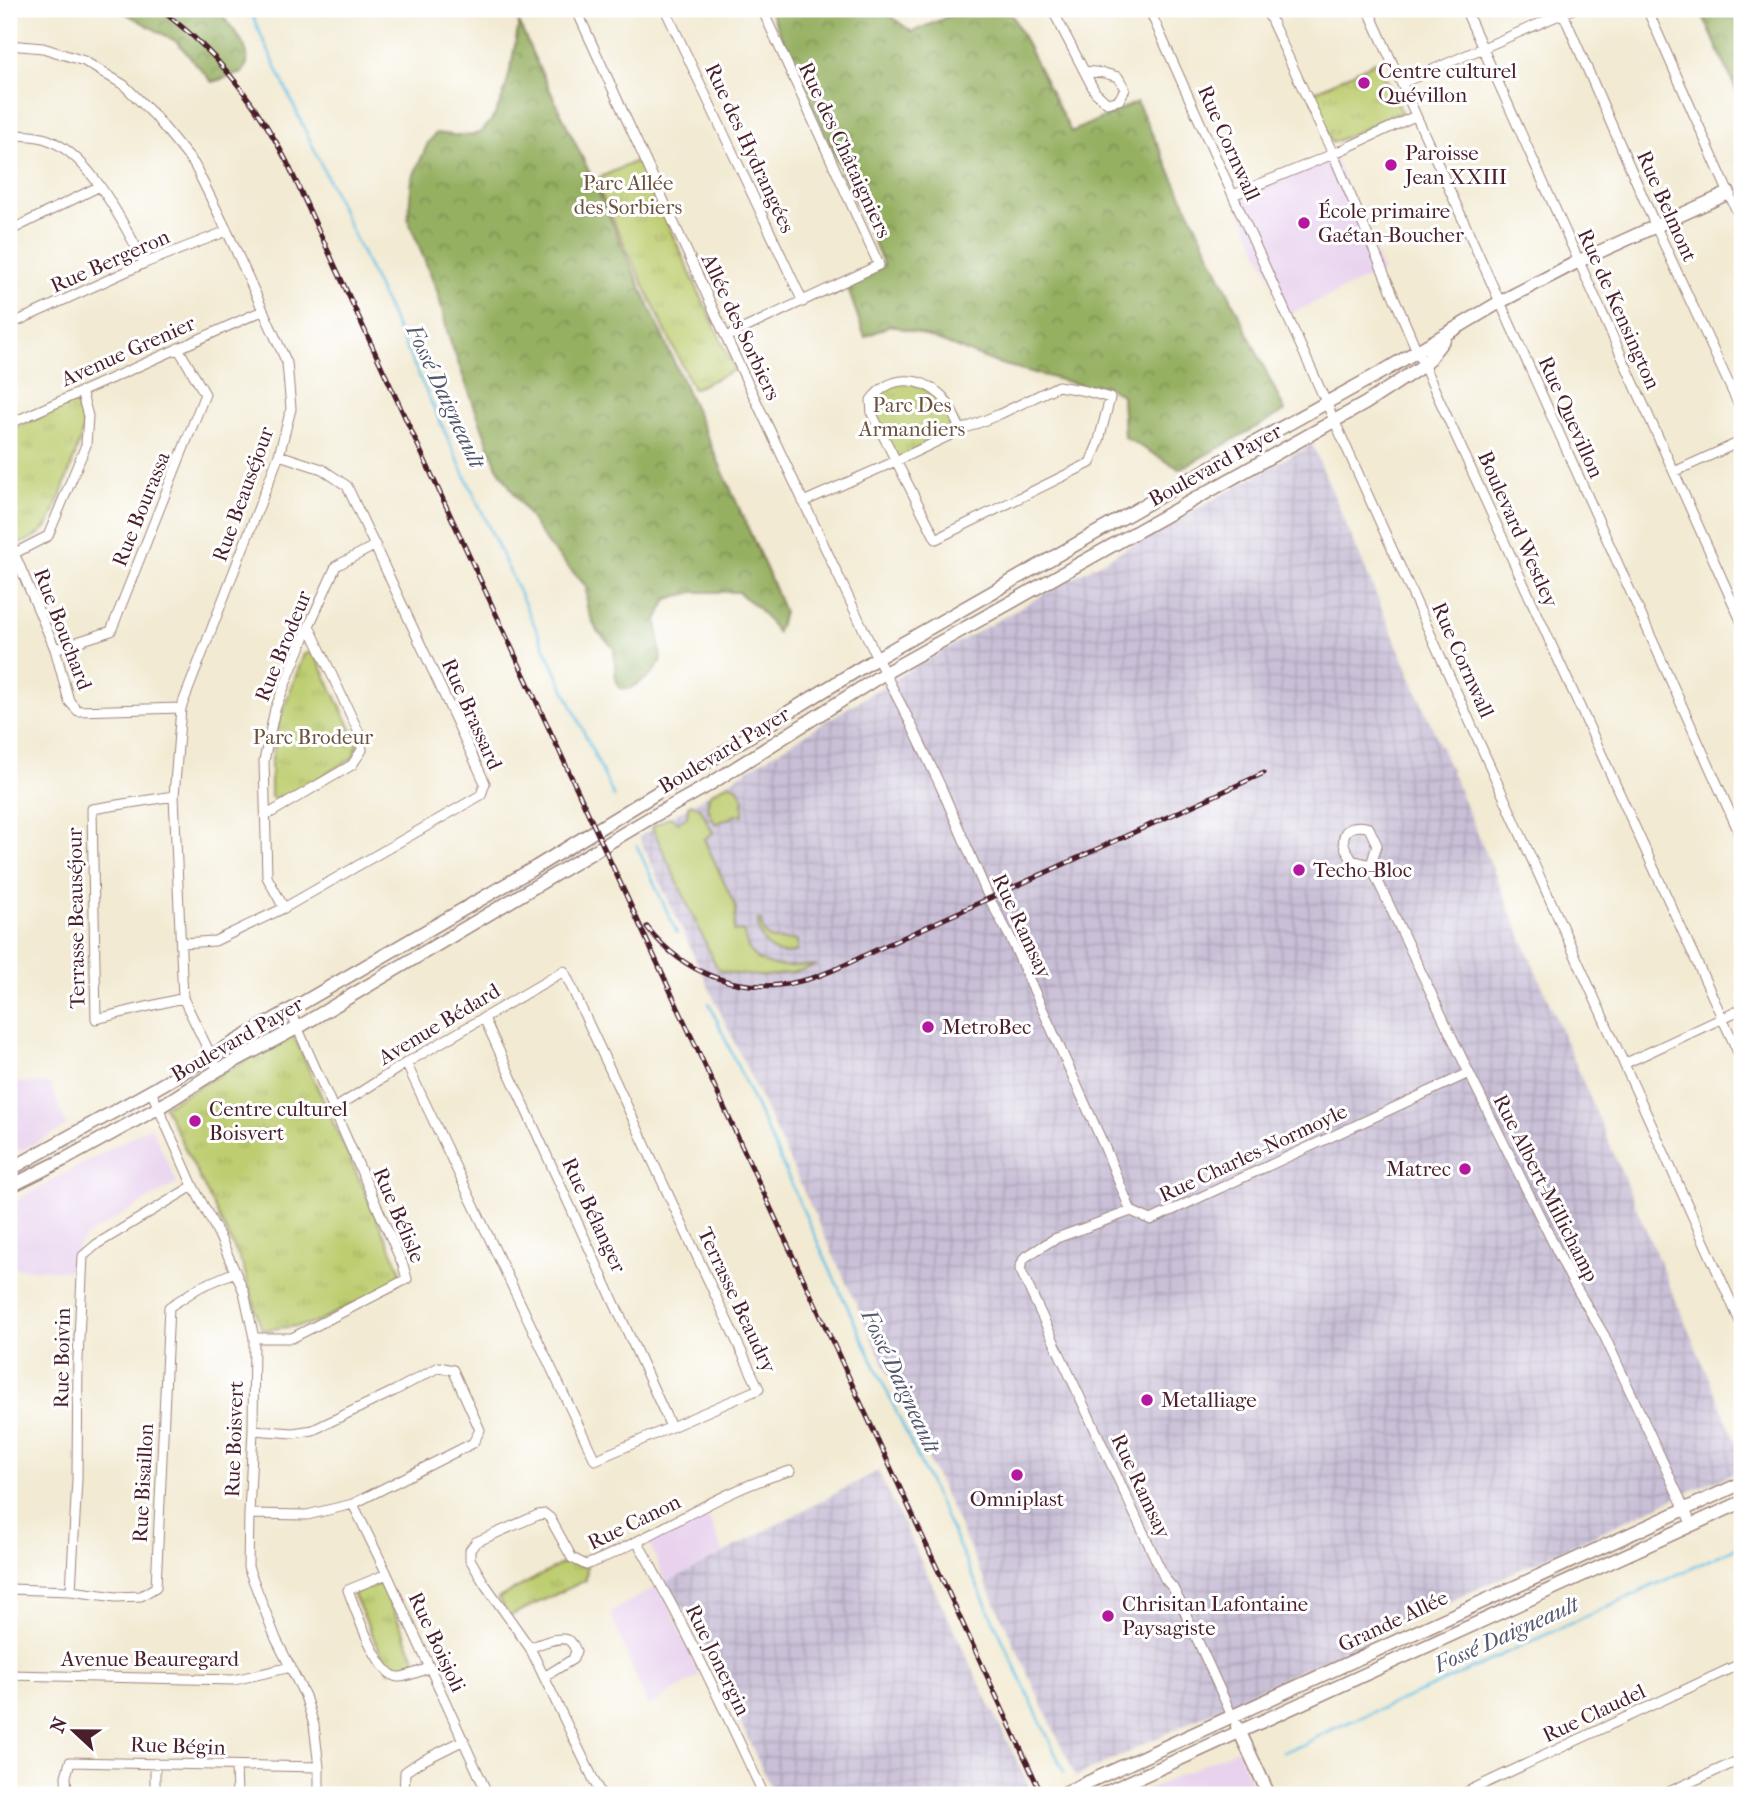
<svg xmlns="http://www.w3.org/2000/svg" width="1751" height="1804" font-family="'IM FELL French Canon',serif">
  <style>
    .built { fill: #e8d2ee }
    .industrial { fill: url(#industrial-grid) }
    .green { fill: #bdcd6f; stroke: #84764d; stroke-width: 2 }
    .forest { fill: url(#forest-crowns); stroke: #706846; stroke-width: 2 }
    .park { fill: url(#park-tufts); stroke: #84764d; stroke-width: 2 }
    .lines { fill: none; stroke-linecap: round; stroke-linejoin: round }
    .stream { stroke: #68c1e5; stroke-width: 2.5 }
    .street-casing { stroke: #9e847e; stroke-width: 11 }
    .secondary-casing { stroke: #9e847e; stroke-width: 15 }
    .street { stroke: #fff; stroke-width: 9 }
    .secondary { stroke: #fff; stroke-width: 12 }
    .rail-casing { stroke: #4a1f2b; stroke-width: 5 }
    .rail { stroke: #fff; stroke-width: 2.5; stroke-dasharray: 8; stroke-linecap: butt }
    .poi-dot { fill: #b5179e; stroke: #fff; stroke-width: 2.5 }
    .labels { text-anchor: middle; stroke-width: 6; stroke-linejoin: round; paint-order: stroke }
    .poi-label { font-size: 21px; fill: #4a1f2b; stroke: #fff; text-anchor: start }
    .street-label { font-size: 21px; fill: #4a1f2b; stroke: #fff }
    .park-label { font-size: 21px; fill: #6c533f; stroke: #fff }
    .water-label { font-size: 23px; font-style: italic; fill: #54586c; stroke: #fff }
  </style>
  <defs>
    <pattern id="industrial-grid" width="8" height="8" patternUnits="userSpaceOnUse" patternTransform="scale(1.75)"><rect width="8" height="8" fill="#c9bfd7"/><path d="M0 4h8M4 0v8" fill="none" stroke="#aea4b9"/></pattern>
    <pattern id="forest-crowns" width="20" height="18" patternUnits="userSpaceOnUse" patternTransform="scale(1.75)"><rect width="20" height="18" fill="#96b062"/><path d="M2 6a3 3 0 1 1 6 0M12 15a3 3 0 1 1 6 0" fill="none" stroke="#7c8f51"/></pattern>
    <pattern id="park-tufts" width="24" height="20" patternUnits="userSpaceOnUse" patternTransform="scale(1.75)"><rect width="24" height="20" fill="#bdcd6f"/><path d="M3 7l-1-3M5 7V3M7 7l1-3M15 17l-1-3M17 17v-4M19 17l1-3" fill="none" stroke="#a4b060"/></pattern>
  </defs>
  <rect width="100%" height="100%" fill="#fff"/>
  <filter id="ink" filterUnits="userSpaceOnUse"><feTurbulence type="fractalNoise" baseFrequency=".0143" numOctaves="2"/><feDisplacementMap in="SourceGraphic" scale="14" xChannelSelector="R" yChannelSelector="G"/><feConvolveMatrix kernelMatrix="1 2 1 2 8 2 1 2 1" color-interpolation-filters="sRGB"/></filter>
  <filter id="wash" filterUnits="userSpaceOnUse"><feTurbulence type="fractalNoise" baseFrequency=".00686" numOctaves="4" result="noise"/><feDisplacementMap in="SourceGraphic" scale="28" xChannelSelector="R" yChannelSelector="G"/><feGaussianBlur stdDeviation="1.57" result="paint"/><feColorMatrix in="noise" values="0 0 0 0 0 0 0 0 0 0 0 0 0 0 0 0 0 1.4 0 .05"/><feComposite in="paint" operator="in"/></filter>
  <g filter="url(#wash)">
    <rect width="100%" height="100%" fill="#f2ead2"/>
    <path class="built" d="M1333,154L1383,271L1288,315L1233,195Z
      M9,1082L50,1084L67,1126L22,1150L9,1148Z
      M151,1126L177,1183L86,1236L78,1246L73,1271L9,1268L10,1204Z
      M707,1514L723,1552L666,1583L649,1541Z
      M660,1585L700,1675L648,1707L610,1612Z
      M1238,1749L1255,1795H1135Z"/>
    <path class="industrial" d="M1312,444L1742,1456V1470L1690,1491L1238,1699L1076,1777L639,837L909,670Z
      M878,1471L1033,1795H774L699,1633L666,1583Z"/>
    <path class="green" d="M729,783L738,788L745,801L743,802V815H736L716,824C710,815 705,805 710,794Z
      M692,804L701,809L713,833L704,839L736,908L734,931L744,932C748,974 787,966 817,965C785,978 752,979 718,970L652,827L670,817L678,822L687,817L688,806Z
      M758,920L761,921C762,944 780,940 797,940V951C776,961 757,942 758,920Z"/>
    <path class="forest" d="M118,9H218C227,25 250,42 247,63C246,67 244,70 242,73L212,82L177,42Z
      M769,9H881L912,32L966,9H1009L1071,132L1137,102L1285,411L1180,469L1124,437L1122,395L1104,385L1086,391L1080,385L997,363L921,334L890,325L865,337L847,286L884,265Z
      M1700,9H1742V103Z
      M519,23L534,57L592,178L768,573L784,612L777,632L759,609L738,592H694L667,599L657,620L661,662L650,676L629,689L620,688L616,679L614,648L597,631L587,608L586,586L548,545L497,467L449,338L438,293L408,219L412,179L428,143L436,133C448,134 470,139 480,132C507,113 513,53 519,23Z"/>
    <path class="park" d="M1377,61L1402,112L1332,143L1310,94Z
      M638,160L735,370L693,389L594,180Z
      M903,379L943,397L961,430L896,461L872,413L879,389Z
      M73,402C79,407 83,419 83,427C83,436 53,519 47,526C38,537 28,541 14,545L9,533V431Z
      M314,652L358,743L353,758L279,801L271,797V764L279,721L304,654Z
      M293,1034L401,1271L398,1283L312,1324L264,1330L261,1328L243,1266L164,1106Z
      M567,1561L587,1567L586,1580L510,1616L498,1598Z
      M381,1583L416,1660L389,1671L353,1593Z"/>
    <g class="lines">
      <path class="stream" d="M249,9L614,797
        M637,846L677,933
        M709,1003L828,1265L1064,1772
        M1283,1752L1305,1744L1326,1732L1434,1686L1742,1545"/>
    </g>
  </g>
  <g filter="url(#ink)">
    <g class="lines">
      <defs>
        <path id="street" d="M576,9L726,337L877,658L911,724L941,787L989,898L1010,937L1105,1148L1131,1211
          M665,9L803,302
          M1052,9L1095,92L1107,103L1119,100L1125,89L1118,77L1104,73L1084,71
          M1149,9L1742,1326
          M1266,9L1333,154L1417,351L1742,1061
          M1368,9L1742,839
          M1465,9L1742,623
          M1647,9L1742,223
          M1563,13L1656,227L1742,412
          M9,45L43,48L84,61L124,85L154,115L194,164L227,231L287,363L291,409L279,455L181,708L174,796L183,998L218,1070
          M1402,83L1573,9
          M9,135C21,135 34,135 46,139C92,155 122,223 145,263
          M1233,195L1333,154L1415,116
          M9,231L100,186
          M9,325L145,263L227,231
          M726,337L879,265L762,9
          M9,424L262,311
          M1674,472L1742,441
          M803,502L896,461L961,430L1000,414L1058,386L1086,391L1110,398L1098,444L1090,463L936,539L872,414L871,400C890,375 919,375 942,396C950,404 955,420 961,430
          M9,541L55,649L69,701L78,711L181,708
          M15,553L48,536L86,445L88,416L81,391
          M55,649L111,631L205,394L178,348
          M174,796L92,809L96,1019L183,998
          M265,816L352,765L362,750L360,735L309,626
          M1371,865L1352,860C1350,856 1345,849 1344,844C1341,827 1357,824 1369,828L1377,845L1371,865L1373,871L1469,1073L1571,1279L1604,1335L1692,1525
          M284,908L267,877L264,761L275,709L309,626L336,566L376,545
          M181,943L215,941L284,908L481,795L485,783L347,486L322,469L279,455
          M484,1018L671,1427
          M1624,1064L1742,1009
          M151,1091L193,1186L219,1235L244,1292L254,1338L253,1430L249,1514L248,1567L276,1639L305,1696L314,1725L319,1767V1795
          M334,1109L406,1063L564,971L759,1389L595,1460L406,1063
          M254,1338H292L407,1279L403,1265L290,1011
          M353,1504L387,1574L488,1795
          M249,1514L307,1515L353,1504L473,1443L480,1430L453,1370L439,1367L394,1391L313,1430L293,1433L253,1430
          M637,1542C649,1560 657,1579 668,1598C703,1662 733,1729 764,1795
          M387,1574L348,1590C355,1608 377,1675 398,1677C405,1678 422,1670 429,1668
          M9,1589L71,1591L116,1597L141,1596L156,1587L169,1307L200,1287L235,1272
          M71,1591L77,1479L78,1359L83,1256L97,1244L193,1186
          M530,1648C539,1644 561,1635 570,1641C572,1643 575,1648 576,1651L573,1659L544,1677
          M9,1675L234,1680L291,1667
          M1232,1716L1182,1606L1173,1588L1165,1579L1020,1269L1024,1258L1054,1239L1131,1211L1151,1220L1469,1073
          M236,1766L237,1795
          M67,1795L66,1776L70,1762L319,1767
          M155,1795V1763
          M404,1795L405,1772L418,1763L464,1740
          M601,1795L530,1648L484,1583L470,1559V1550L476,1542L538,1515L545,1514L550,1518L572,1558L586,1565C655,1538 717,1491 790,1471
          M1460,1795L1742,1663
          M1662,1795L1742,1759"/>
        <path id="secondary" d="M9,1170L151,1091L536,867L877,658L1227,458L1387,369L1500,302L1579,261L1729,193
          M9,1187L67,1158L158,1108L218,1070L297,1028L650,818L707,786L885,673L1366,403L1424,365L1444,339
          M1237,1726L1269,1795
          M1060,1795L1742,1483
          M1101,1795L1742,1502"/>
      </defs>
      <use href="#street" class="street-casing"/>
      <use href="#secondary" class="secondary-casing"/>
      <use href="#street" class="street"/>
      <use href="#secondary" class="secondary"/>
      <defs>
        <path id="rail" d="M159,9C214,48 256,102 287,162L1042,1795
          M647,927C684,975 742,996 801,981C827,975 852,961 876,950L1264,773"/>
      </defs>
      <use href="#rail" class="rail-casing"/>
      <use href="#rail" class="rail"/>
    </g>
  </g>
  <g class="poi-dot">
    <circle cx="1364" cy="83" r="7"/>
    <circle cx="1391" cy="165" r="7"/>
    <circle cx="1304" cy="223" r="7"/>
    <circle cx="1299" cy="870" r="7"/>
    <circle cx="928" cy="1027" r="7"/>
    <circle cx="195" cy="1121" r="7"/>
    <circle cx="1465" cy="1169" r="7"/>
    <circle cx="1147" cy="1400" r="7"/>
    <circle cx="1017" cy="1475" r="7"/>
    <circle cx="1108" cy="1616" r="7"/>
  </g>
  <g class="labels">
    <g class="poi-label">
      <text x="1378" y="78">Centre culturel<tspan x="1378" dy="24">Quévillon</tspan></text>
      <text x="1405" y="160">Paroisse<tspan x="1405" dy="24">Jean XXIII</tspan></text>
      <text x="1318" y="218">École primaire<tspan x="1318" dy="24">Gaétan-Boucher</tspan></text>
      <text x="1313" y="877">Techo-Bloc</text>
      <text x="942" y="1034">MetroBec</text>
      <text x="209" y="1116">Centre culturel<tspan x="209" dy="24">Boisvert</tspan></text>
      <text x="1451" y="1176" text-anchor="end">Matrec</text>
      <text x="1161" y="1407">Metalliage</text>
      <text x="1017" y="1506" text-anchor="middle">Omniplast</text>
      <text x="1122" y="1611">Chrisitan Lafontaine<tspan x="1122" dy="24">Paysagiste</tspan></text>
    </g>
    <g class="street-label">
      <text transform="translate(1229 143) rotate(66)" y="7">Rue Cornwall</text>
      <text transform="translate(750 148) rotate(65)" y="7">Rue des Hydrangées</text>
      <text transform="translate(845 150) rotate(65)" y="7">Rue des Châtaigniers</text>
      <text transform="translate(1667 206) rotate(66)" y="7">Rue Belmont</text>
      <text transform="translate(110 261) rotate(-24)" y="7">Rue Bergeron</text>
      <text transform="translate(1619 309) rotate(66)" y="7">Rue de Kensington</text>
      <text transform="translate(741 327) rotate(65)" y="7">Allée des Sorbiers</text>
      <text transform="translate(128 351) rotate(-24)" y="7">Avenue Grenier</text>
      <text transform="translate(1571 417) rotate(66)" y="7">Rue Quevillon</text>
      <text transform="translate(1215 465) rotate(-29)" y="7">Boulevard Payer</text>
      <text transform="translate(243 494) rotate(-70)" y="7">Rue Beauséjour</text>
      <text transform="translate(141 509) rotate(-68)" y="7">Rue Bourassa</text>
      <text transform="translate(1518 529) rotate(66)" y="7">Boulevard Westley</text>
      <text transform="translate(63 629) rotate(69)" y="7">Rue Bouchard</text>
      <text transform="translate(283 646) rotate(-68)" y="7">Rue Brodeur</text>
      <text transform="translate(1463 660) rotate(66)" y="7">Rue Cornwall</text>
      <text transform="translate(472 714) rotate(66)" y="7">Rue Brassard</text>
      <text transform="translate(724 750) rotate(-31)" y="7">Boulevard Payer</text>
      <text transform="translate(76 918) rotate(-91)" y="7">Terrasse Beauséjour</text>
      <text transform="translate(1022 926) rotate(65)" y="7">Rue Ramsay</text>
      <text transform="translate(439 1024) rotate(-31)" y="7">Avenue Bédard</text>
      <text transform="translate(237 1039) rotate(-30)" y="7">Boulevard Payer</text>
      <text transform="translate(1253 1153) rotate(-25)" y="7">Rue Charles-Normoyle</text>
      <text transform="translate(1546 1188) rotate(63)" y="7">Rue Albert-Millichamp</text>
      <text transform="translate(399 1215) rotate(67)" y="7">Rue Bélisle</text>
      <text transform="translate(594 1215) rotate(65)" y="7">Rue Bélanger</text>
      <text transform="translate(737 1300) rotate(65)" y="7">Terrasse Beaudry</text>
      <text transform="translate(62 1358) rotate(-89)" y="7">Rue Boivin</text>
      <text transform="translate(234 1439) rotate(-88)" y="7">Rue Boisvert</text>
      <text transform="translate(143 1483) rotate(-87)" y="7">Rue Bisaillon</text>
      <text transform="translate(1141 1486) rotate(65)" y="7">Rue Ramsay</text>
      <text transform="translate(634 1522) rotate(-26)" y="7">Rue Canon</text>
      <text transform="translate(1393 1621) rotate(-25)" y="7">Grande Allée</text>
      <text transform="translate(437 1642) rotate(65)" y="7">Rue Boisjoli</text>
      <text x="150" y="1666">Avenue Beauregard</text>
      <text transform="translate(718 1660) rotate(64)" y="7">Rue Jonergin</text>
      <text transform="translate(1594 1713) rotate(-25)" y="7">Rue Claudel</text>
      <text transform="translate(178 1746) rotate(2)" y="7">Rue Bégin</text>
    </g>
    <g class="park-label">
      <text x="628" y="190">Parc Allée<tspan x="628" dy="24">des Sorbiers</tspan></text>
      <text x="912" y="412">Parc Des<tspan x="912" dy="24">Armandiers</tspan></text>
      <text x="313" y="744">Parc Brodeur</text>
    </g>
    <g class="water-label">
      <text transform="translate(446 396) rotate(65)" y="8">Fossé Daigneault</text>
      <text transform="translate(901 1381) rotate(65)" y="8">Fossé Daigneault</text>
      <text transform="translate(1506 1634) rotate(-24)" y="8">Fossé Daigneault</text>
    </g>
  </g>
  <rect width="1751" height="1804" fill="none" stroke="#fff" stroke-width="35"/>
  <g transform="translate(74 1731) rotate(292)" stroke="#ffffff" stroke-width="5" paint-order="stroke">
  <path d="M0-5L12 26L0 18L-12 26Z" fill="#4a1f2b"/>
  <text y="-10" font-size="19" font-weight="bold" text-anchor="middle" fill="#4a1f2b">N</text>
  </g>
</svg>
